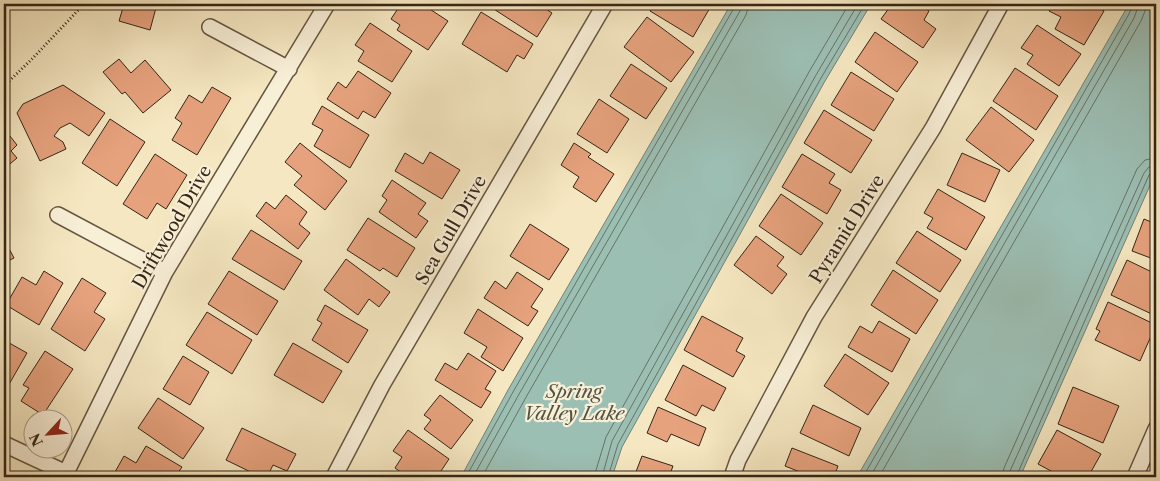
<svg xmlns="http://www.w3.org/2000/svg" width="1160" height="481" font-family="'Libre Caslon Text',serif">
  <style>
    .water { fill: #9cbfb4; stroke: #738175 }
    .lines { fill: none; stroke-linecap: round; stroke-linejoin: round }
    .shore { stroke: #687265; stroke-width: 1 }
    .building { fill: #e6a27d; stroke: #352516 }
    .minor-casing { stroke: #655641; stroke-width: 18 }
    .path { stroke: #352516; stroke-width: 3; stroke-dasharray: 1 2.5; stroke-linecap: butt }
    .minor { stroke: #f8efd7; stroke-width: 15 }
    .labels { text-anchor: middle; stroke-width: 4.5; stroke-linejoin: round; paint-order: stroke }
    .street-label { font-size: 18px; fill: #352516; stroke: #f8efd7 }
    .water-label { font-size: 19px; font-style: italic; fill: #545345; stroke: #f8efd7 }
  </style>
  <rect width="100%" height="100%" fill="#f5e7c1"/>
  <filter id="stains"><feTurbulence type="fractalNoise" baseFrequency=".004" numOctaves="4"/><feColorMatrix values="0 0 0 0 .2 0 0 0 0 .09 0 0 0 0 .02 0 0 0 .5 -.17"/></filter>
  <radialGradient id="worn" r=".72"><stop offset=".6" stop-color="#630" stop-opacity="0"/><stop offset="1" stop-color="#630" stop-opacity=".3"/></radialGradient>
  <path class="water" d="M731,4H871L825,81L622,447L612,477H461L508,390Z
    M1129,4H1156V172L1020,477H857Z"/>
  <g class="lines">
    <path class="shore" d="M466,477L513,392L734,8L735,4
      M473,477L518,396L740,11L741,4
      M482,477L525,399L746,15L749,4
      M594,477L606,437L809,72L849,4
      M602,477L612,441L816,75L858,4
      M608,477L618,444L821,78L865,4
      M863,477L1129,14L1133,4
      M870,477L1134,18L1139,4
      M879,477L1141,21L1145,11L1146,4
      M1002,477L1004,468L1137,169L1145,160L1156,158
      M1009,477L1010,471L1144,173L1149,167L1156,165
      M1016,477L1149,175L1152,172H1156"/>
  </g>
  <path class="building" d="M124,4H157L150,30L119,21Z
    M387,4H422L448,21L428,50L397,30L400,25L391,19L397,10Z
    M486,4H541L540,5L552,13L537,37Z
    M654,4H707L711,6L693,37L650,11Z
    M892,4H919L929,11L924,20L936,29L923,48L881,19Z
    M1053,4H1091L1104,11L1084,45L1055,29L1061,17L1049,11Z
    M481,12L533,44L524,59L517,55L507,72L462,44Z
    M647,17L694,52L671,82L624,47Z
    M370,23L412,51L392,82L358,61L364,51L355,45Z
    M1037,25L1081,54L1059,86L1027,64L1033,55L1021,48Z
    M875,32L918,62L897,92L855,62Z
    M119,59L131,73L145,60L171,90L143,113L125,92L122,94L103,72Z
    M631,64L667,88L646,119L610,96Z
    M1015,68L1058,96L1036,130L993,101Z
    M358,71L391,93L375,118L363,111L358,119L327,99L338,82L346,88Z
    M851,72L894,99L874,131L831,105Z
    M63,85L105,113L89,136L70,123L60,128L54,136L63,142L66,149L40,161L17,113L23,104Z
    M212,87L231,98L197,155L172,140L182,123L175,118L189,95L202,103Z
    M599,99L629,119L607,153L577,134Z
    M322,106L369,135L350,168L314,146L323,130L312,124Z
    M991,107L1034,140L1009,172L966,140Z
    M824,110L872,140L851,173L804,143Z
    M110,119L145,142L117,186L82,163Z
    M6,131L17,145L11,151L17,158L4,169V133Z
    M300,143L347,181L325,210L294,185L302,176L285,162Z
    M574,143L591,154L588,157L614,174L596,202L573,187L579,177L561,165Z
    M430,152L460,170L442,199L395,171L405,153L423,164Z
    M962,153L1000,170L985,202L947,185Z
    M155,154L187,175L166,209L157,203L147,219L123,204Z
    M802,154L835,174L829,183L841,190L827,214L782,187Z
    M392,180L426,203L418,214L428,221L416,238L379,212L387,200L382,196Z
    M938,189L985,217L966,250L927,228L933,218L924,213Z
    M781,194L823,223L801,255L759,226Z
    M286,195L307,212L299,224L310,233L298,249L256,216L266,202L275,209Z
    M368,218L415,248L397,277L383,268L380,271L347,250Z
    M1144,219L1156,224V260L1132,251Z
    M530,224L569,249L549,280L510,256Z
    M251,230L302,261L284,290L232,259Z
    M917,231L961,260L940,292L896,263Z
    M756,236L784,257L777,266L787,274L772,294L734,265Z
    M4,239L14,258L4,263Z
    M346,259L390,292L379,307L369,299L358,315L324,290Z
    M1127,260L1156,274V316L1111,295Z
    M893,270L938,300L916,334L871,305Z
    M44,271L63,283L39,325L6,305L22,277L36,285Z
    M229,271L278,301L257,335L208,304Z
    M517,272L543,289L531,307L538,311L528,326L484,298L495,281L506,289Z
    M82,278L106,293L94,312L105,319L85,351L51,329Z
    M1108,302L1156,325L1140,361L1095,340L1100,331L1096,329Z
    M325,305L368,330L348,363L312,340L322,323L317,320Z
    M478,309L523,338L503,371L481,357L487,347L464,333Z
    M207,312L252,340L232,374L186,345Z
    M702,316L743,338L736,351L745,356L733,377L684,350Z
    M879,321L910,339L892,372L848,347L860,326L872,333Z
    M4,340L27,353L4,393Z
    M293,343L342,371L323,403L274,375Z
    M45,351L73,369L43,415L21,401L29,388L23,385Z
    M468,353L496,371L485,389L491,392L481,408L435,380L445,363L457,370Z
    M845,354L889,383L868,415L824,386Z
    M183,356L209,372L190,405L163,389Z
    M683,365L726,388L714,411L702,405L696,416L665,400Z
    M1073,387L1119,406L1103,443L1058,424Z
    M440,395L473,420L451,449L424,429L431,420L424,415Z
    M158,398L204,428L183,459L138,428Z
    M813,405L861,428L849,456L800,433Z
    M658,407L706,428L699,446L671,434L667,442L647,433Z
    M242,428L296,454L287,471L273,465L267,477H261L226,460Z
    M408,430L449,459L437,477H408L395,468L402,457L393,451Z
    M1057,430L1101,454L1088,477H1062L1038,464Z
    M146,446L182,467L175,477H124L115,472L124,456L136,463Z
    M792,448L838,466L834,477H798L800,472L785,466Z
    M642,456L673,466L669,477H634Z"/>
  <g class="lines">
    <defs>
      <path id="minor" d="M210,27L289,69
        M58,215L165,272
        M4,444L66,473
        M64,477L165,272L327,4
        M334,477L382,385L605,4
        M732,477L738,460L814,317L933,128L1001,4
        M1135,477L1156,429"/>
    </defs>
    <use href="#minor" class="minor-casing"/>
    <path class="path" d="M4,86L33,58L84,4"/>
    <use href="#minor" class="minor"/>
  </g>
  <g class="labels">
    <g class="street-label">
      <text transform="translate(172 227) rotate(-60)" y="6">Driftwood Drive</text>
      <text transform="translate(847 229) rotate(-58)" y="6">Pyramid Drive</text>
      <text transform="translate(451 230) rotate(-60)" y="6">Sea Gull Drive</text>
    </g>
    <g class="water-label">
      <text x="574" y="398">Spring<tspan x="574" dy="22">Valley Lake</tspan></text>
    </g>
  </g>
  <rect width="1160" height="481" fill="none" stroke="#f5e7c1" stroke-width="20"/>
  <rect x="5" y="5" width="1150" height="471" fill="none" stroke="#352516" stroke-width="2.5"/>
  <rect x="10" y="10" width="1140" height="461" fill="none" stroke="#352516"/>
  <g transform="translate(48 434) rotate(244)"><circle r="24" fill="#f8efd7" stroke="#aa9e8a"/>
  <path d="M0-4L9 19L0 12L-9 19Z" fill="#8f2418"/>
  <text y="-8" font-size="14" font-weight="bold" text-anchor="middle" fill="#352516">N</text>
  </g>
  <rect width="100%" height="100%" filter="url(#stains)"/>
  <rect width="100%" height="100%" fill="url(#worn)"/>
</svg>
